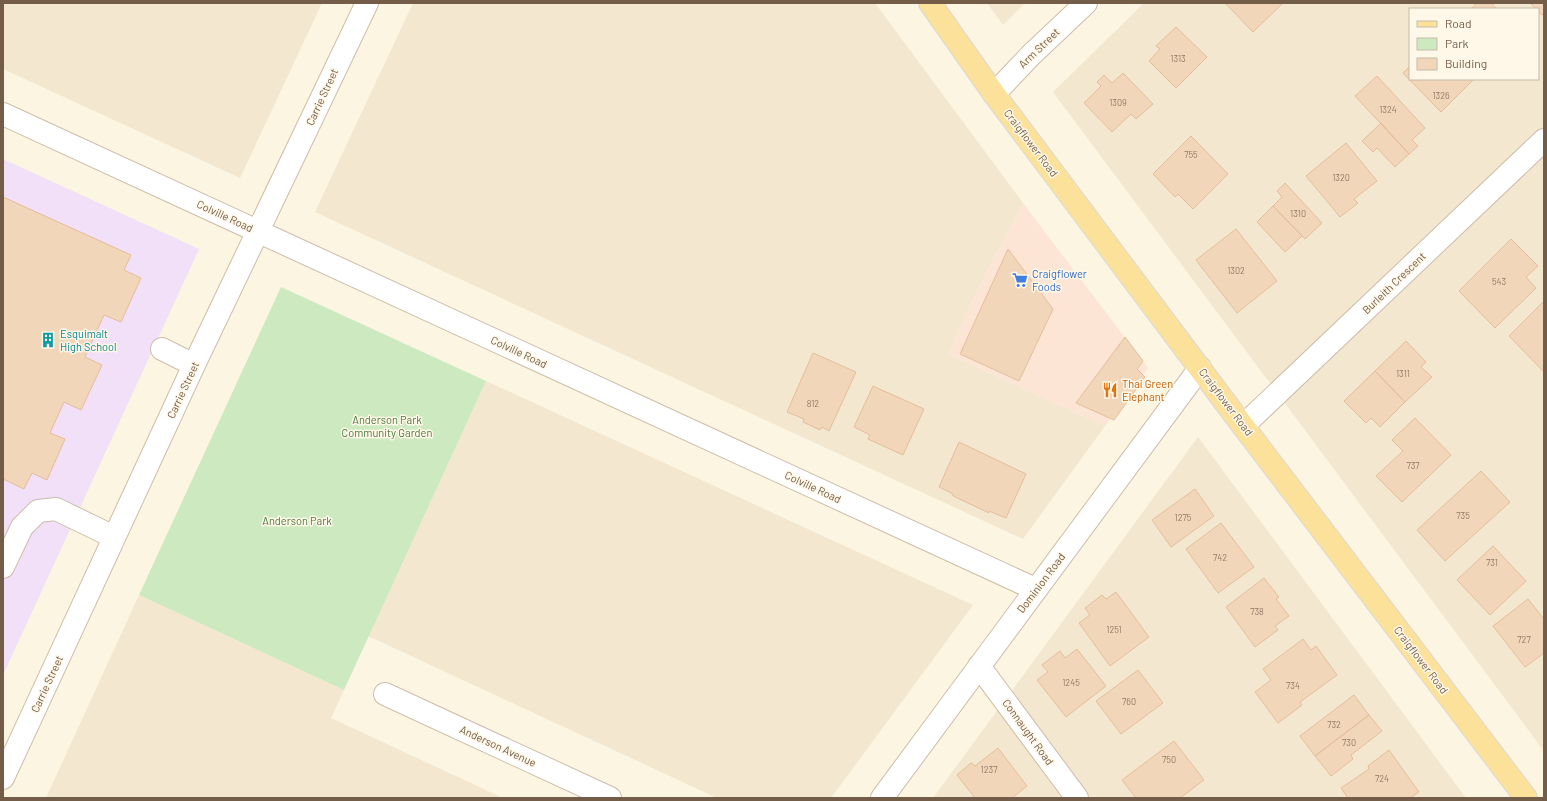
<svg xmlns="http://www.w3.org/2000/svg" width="1547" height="801" font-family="Barlow,sans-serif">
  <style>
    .residential { fill: #f3e7d0; fill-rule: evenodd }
    .commercial { fill: #fce5d5 }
    .education { fill: #f2dff8 }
    .green { fill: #cce9c0 }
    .building { fill: #f1d6b9; stroke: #e4be9a }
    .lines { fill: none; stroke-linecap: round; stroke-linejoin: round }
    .minor-casing { stroke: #cdbda9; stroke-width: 24 }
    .major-casing { stroke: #ddd8d3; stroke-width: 24 }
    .minor { stroke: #fff; stroke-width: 22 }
    .major { stroke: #fbe19a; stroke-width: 22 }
    .labels { text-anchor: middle; stroke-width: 3; stroke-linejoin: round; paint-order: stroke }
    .number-label { font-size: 9px; fill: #927a64 }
    .street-label { font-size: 11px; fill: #735c48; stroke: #fff8e8 }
    .shop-label { font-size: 11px; fill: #366cbe; stroke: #fff8e8; text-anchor: start }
    .culture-label { font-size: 11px; fill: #0d838f; stroke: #fff8e8; text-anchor: start }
    .food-label { font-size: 11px; fill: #c56008; stroke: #fff8e8; text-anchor: start }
    .park-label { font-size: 11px; fill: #4c7941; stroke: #fff8e8 }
  </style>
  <rect width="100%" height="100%" fill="#fcf5e2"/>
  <path class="residential" d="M3,3H322L240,178L3,69Z
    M413,3H875L1023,203L977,291L948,354L1105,426L1023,539L315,212Z
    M987,3H1025L1003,25Z
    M1144,3H1544V751L1053,92ZM1410,9H1538V79H1410Z
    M486,381L973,605L831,798H717L368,636Z
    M1198,437L1466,798H933Z
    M139,595L344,690L331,718L503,798H46Z"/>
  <path class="commercial" d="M1023,203L1148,368L1105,426L948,354L977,291Z"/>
  <path class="education" d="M3,159L199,249L3,675Z"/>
  <path class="green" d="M281,287L486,381L344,690L139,595Z"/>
  <path class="building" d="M1225,3H1283L1253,32Z
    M1477,3H1491L1497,9H1471Z
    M1530,3H1544V13L1542,15L1538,11V9H1536Z
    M1176,27L1207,57L1176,88L1149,61L1160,49L1156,46Z
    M1410,66V79H1474L1441,112L1403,73Z
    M1123,73L1153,104L1136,119L1131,114L1112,132L1084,103L1101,86L1097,82L1104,75L1112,83Z
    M1377,76L1425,128L1412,140L1418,146L1409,154L1355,96Z
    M1381,123L1409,154L1395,167L1377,148L1373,152L1362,141Z
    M1191,136L1228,174L1193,209L1178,194L1175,197L1153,174Z
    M1346,143L1377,181L1354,199L1358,203L1340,217L1306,176Z
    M1285,183L1322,223L1305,239L1273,206L1282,197L1277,191Z
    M3,197L131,255L124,270L141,278L121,322L104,315L85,357L102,365L81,410L64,402L50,433L65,439L47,480L32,473L24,489L3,479Z
    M1273,206L1302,236L1285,252L1257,222Z
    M1236,229L1277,281L1237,313L1196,260Z
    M1511,239L1538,266L1526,277L1536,288L1495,328L1459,291Z
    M1008,249L1053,309L1019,381L960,354Z
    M1544,301V372L1509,336Z
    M1125,337L1143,361L1137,369L1145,377L1114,420L1076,403Z
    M1406,341L1426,362L1421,367L1432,377L1405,402L1375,371Z
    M813,353L856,372L829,431L822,427L820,430L803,422L804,419L787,412Z
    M1375,371L1405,402L1380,427L1371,418L1366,423L1344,401Z
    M873,386L924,409L903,455L868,439L870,435L854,427Z
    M1415,418L1451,455L1402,502L1376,476L1403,451L1392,440Z
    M959,442L1026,474L1006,518L989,511V513L953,496V494L939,487Z
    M1481,471L1510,502L1445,561L1417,530Z
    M1195,489L1214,516L1171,547L1152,520Z
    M1221,523L1254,567L1218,593L1186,549Z
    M1493,546L1526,581L1490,615L1457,580Z
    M1264,578L1279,597L1276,599L1289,616L1275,626L1278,630L1255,647L1226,607Z
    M1116,592L1149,637L1110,666L1079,623L1090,615L1085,608L1102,595L1106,599Z
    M1528,599L1544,619V653L1525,667L1493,626Z
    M1303,639L1311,650L1316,646L1337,675L1300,702L1302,705L1278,723L1255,692L1271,680L1263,669Z
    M1077,649L1106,686L1066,717L1037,680L1048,672L1042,665L1060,651L1065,658Z
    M1138,670L1163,703L1121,734L1096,701Z
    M1354,695L1369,715L1315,756L1300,736Z
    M1369,715L1382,731L1351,755L1353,759L1331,776L1315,756Z
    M1174,741L1204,780L1180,798H1136L1122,780Z
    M998,748L1027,786L1012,798H975L957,775L971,763L975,766Z
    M1389,750L1419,792L1410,798H1348L1341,788L1369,769L1368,766Z"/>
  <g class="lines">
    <defs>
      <path id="minor" d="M994,94L1031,55L1086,3
        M3,114L1035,589
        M162,349L194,365
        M1243,426L1544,140
        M3,567L22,527L38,511L56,509L114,537
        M979,666L1077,798
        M385,694L610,798
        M3,778L194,365L367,3
        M882,798L1200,368"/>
      <path id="major" d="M930,3L994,94L1243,426L1526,798"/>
    </defs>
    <use href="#minor" class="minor-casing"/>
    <use href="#major" class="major-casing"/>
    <use href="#minor" class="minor"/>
    <use href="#major" class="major"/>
  </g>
  <defs>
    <symbol id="supermarket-bare" viewBox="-9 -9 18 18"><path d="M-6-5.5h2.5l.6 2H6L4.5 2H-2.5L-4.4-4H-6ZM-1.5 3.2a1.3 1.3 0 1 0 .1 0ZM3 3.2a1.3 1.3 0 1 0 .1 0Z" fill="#3f7fe0" stroke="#fff8e8" stroke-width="2.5" paint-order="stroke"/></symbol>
    <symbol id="building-bare" viewBox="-9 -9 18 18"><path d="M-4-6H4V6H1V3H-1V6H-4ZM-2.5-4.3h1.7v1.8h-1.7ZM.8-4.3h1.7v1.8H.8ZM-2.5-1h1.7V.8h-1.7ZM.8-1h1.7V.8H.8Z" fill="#0f9aa8" stroke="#fff8e8" stroke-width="2.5" paint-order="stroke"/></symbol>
    <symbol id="restaurant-bare" viewBox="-9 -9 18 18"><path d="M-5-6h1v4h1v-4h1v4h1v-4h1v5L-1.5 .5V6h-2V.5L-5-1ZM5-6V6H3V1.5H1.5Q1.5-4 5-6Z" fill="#e8710a" stroke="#fff8e8" stroke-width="2.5" paint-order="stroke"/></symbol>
  </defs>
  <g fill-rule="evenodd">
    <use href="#supermarket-bare" x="1009" y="269" width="22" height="22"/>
    <use href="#building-bare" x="37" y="329" width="22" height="22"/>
    <use href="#restaurant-bare" x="1099" y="379" width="22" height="22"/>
  </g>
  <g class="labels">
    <g class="number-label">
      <text x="1178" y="62">1313</text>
      <text x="1441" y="99">1326</text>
      <text x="1118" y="106">1309</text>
      <text x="1388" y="113">1324</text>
      <text x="1191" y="158">755</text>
      <text x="1341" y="181">1320</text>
      <text x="1298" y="217">1310</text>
      <text x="1236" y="274">1302</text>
      <text x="1499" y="285">543</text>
      <text x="1403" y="377">1311</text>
      <text x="813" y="407">812</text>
      <text x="1413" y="469">737</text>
      <text x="1463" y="519">735</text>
      <text x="1183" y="521">1275</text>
      <text x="1220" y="561">742</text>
      <text x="1492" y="566">731</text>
      <text x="1257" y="615">738</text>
      <text x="1114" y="633">1251</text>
      <text x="1524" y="643">727</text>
      <text x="1071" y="686">1245</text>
      <text x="1293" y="689">734</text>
      <text x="1129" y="705">760</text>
      <text x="1334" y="728">732</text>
      <text x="1349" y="746">730</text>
      <text x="1169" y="763">750</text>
      <text x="989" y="773">1237</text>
      <text x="1382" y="782">724</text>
    </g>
    <g class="street-label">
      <text transform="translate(1039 48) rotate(-44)" y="4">Arm Street</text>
      <text transform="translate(322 97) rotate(-65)" y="4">Carrie Street</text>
      <text transform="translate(1031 143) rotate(53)" y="4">Craigflower Road</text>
      <text transform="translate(225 216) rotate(25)" y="4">Colville Road</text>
      <text transform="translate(1394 283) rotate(-44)" y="4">Burleith Crescent</text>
      <text transform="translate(519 352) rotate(25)" y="4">Colville Road</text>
      <text transform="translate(183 390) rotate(-65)" y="4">Carrie Street</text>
      <text transform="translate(1226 402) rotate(53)" y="4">Craigflower Road</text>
      <text transform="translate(813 487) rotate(25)" y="4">Colville Road</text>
      <text transform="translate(1041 583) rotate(-53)" y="4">Dominion Road</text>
      <text transform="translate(1421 660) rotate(53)" y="4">Craigflower Road</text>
      <text transform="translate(47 684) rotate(-65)" y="4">Carrie Street</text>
      <text transform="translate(1028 732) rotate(54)" y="4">Connaught Road</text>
      <text transform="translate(498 746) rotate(25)" y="4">Anderson Avenue</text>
    </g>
    <g class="shop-label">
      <text x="1032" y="278">Craigflower<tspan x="1032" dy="13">Foods</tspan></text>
    </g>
    <g class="culture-label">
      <text x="60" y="338">Esquimalt<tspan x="60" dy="13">High School</tspan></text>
    </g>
    <g class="food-label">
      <text x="1122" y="388">Thai Green<tspan x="1122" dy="13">Elephant</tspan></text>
    </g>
    <g class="park-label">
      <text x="387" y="424">Anderson Park<tspan x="387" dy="13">Community Garden</tspan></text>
      <text x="297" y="525">Anderson Park</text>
    </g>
  </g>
  <rect width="1547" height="801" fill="none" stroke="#735c48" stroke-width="8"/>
  <rect x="1409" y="8" width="130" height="72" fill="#fff8e8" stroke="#c7baa8"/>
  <rect x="1417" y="21" width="20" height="6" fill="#fbe19a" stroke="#c7baa8"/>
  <text x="1445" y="28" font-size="12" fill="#735c48">Road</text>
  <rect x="1417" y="38" width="20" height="12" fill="#cce9c0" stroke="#c7baa8"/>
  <text x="1445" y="48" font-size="12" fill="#735c48">Park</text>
  <rect x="1417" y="58" width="20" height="12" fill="#f1d6b9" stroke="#c7baa8"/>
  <text x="1445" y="68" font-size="12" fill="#735c48">Building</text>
</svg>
